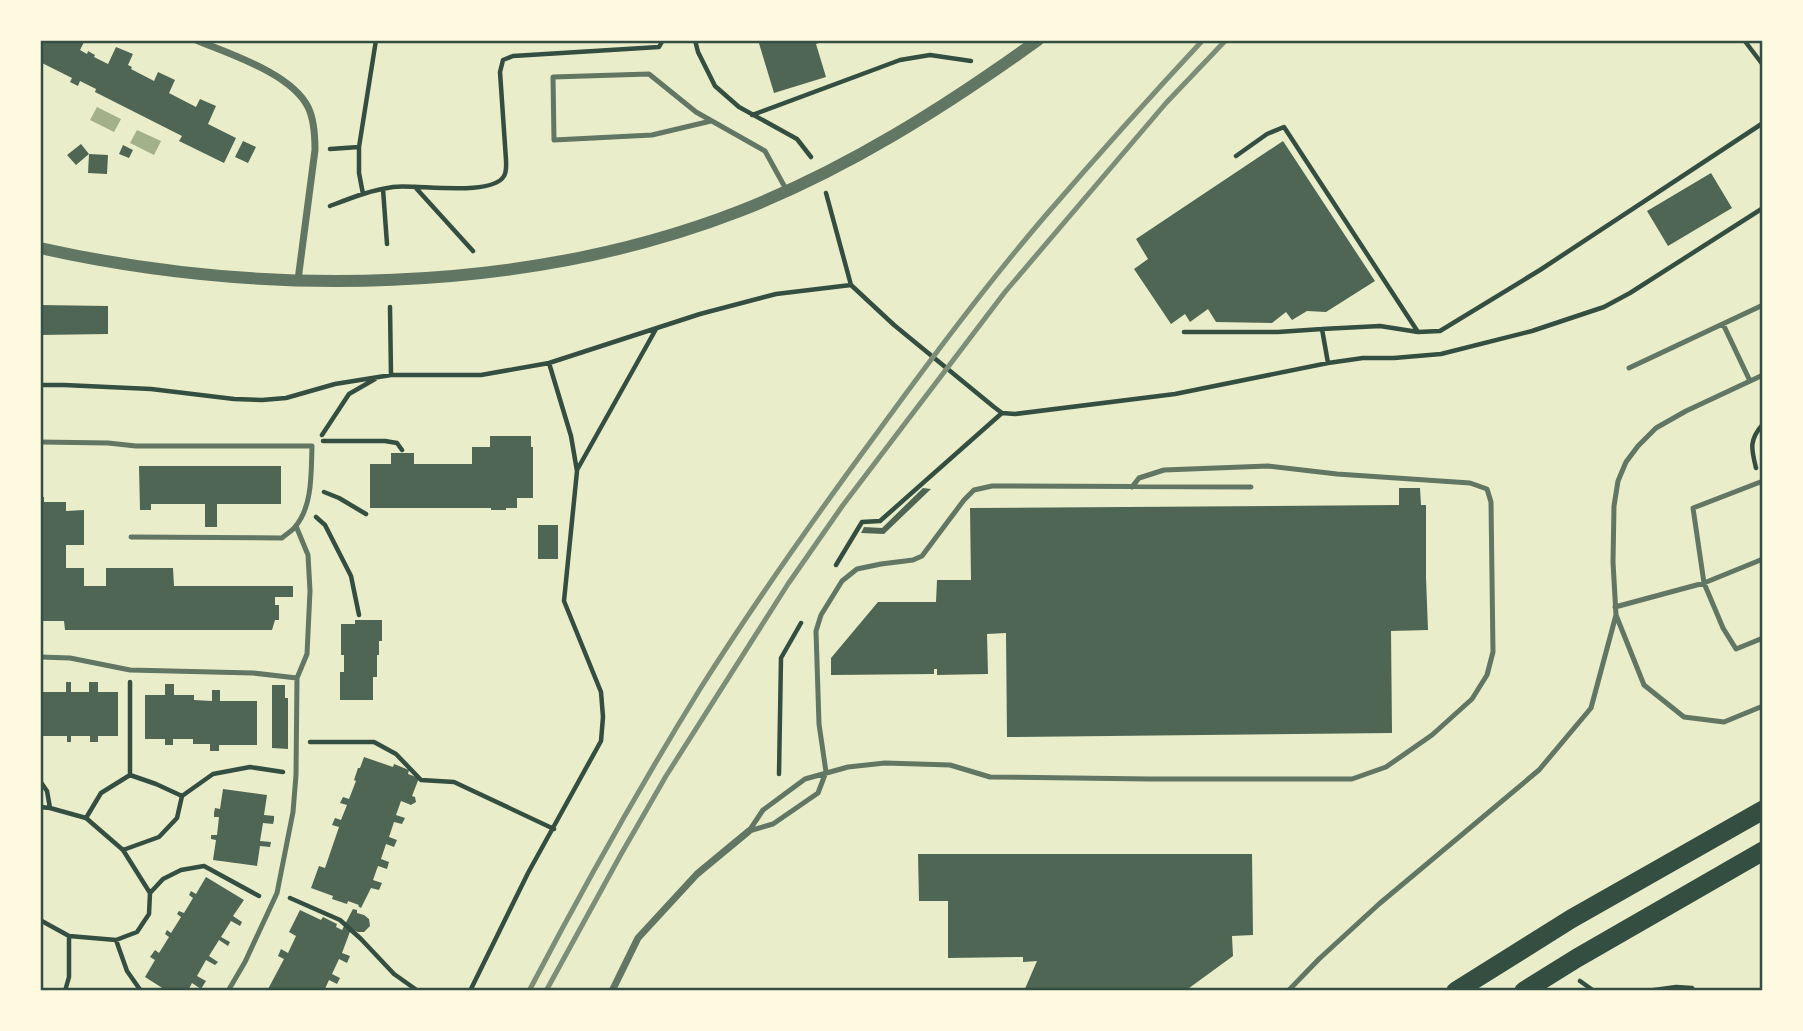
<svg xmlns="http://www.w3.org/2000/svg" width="1803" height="1031" font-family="Jost,sans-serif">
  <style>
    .water { fill: #a3b18a }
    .building { fill: #4f6655 }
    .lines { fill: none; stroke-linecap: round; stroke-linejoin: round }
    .path { stroke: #344e41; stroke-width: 4.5 }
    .service { stroke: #617663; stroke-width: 5 }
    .minor { stroke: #617663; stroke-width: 7 }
    .tertiary { stroke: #617663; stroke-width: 12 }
    .trunk { stroke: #344e41; stroke-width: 19 }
    .rail { stroke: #7c8e77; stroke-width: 5 }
    .neatline { fill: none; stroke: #344e41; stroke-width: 2.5 }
  </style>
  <rect width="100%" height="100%" fill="#e9edc9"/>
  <path class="water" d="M97,107L121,119L114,132L90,120Z
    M137,130L161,141L154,155L130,143Z"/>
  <path class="building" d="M40,40H59L64,43L65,40H85L80,50L87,54L88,51L95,55L94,57L108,64L116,47L133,54L128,65L132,67L131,69L154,81L158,72L175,80L169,93L196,107L200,99L216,106L208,124L236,138L224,163L179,141L182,136L95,92L96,89L80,81L78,86L70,82L72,78L40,62Z
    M758,40H827L816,44L826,77L774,93Z
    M243,141L256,147L248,163L235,157Z
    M1283,141L1375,281L1326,312L1307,311L1292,320L1286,312L1272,323L1216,322L1208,309L1190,322L1185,314L1171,324L1134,269L1148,259L1136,239Z
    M81,144L89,154L76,165L67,155Z
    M123,145L133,150L129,158L119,154Z
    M89,154L108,155L107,174L88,173Z
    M1711,173L1732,208L1668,246L1647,211Z
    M40,305L108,306V334L40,335Z
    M490,436H531V447H533V498H517V508H506V510H491V508H370V464H391V453H414V464H472V447H490Z
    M139,466H281V504H217V527H205V504H151V510H140Z
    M923,488L931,489L884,534L861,533L864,527L882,528Z
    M1399,488H1420L1421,505H1426V578L1428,630L1391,631L1392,733L1007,737L1006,633L987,634L988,674L937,675V669H934V674L831,675V658L878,602H936L937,580H971L970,508L1399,505Z
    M40,497H44V502H66V511L84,510V545H66V568H84V586H106V568H173L174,586H293V597H275V605H279V620H275L272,630H65L64,621H40Z
    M538,525H558V559H538Z
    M355,620H382V641H379V655H377V677H373V700H340V672H344V655H341V624H355Z
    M66,682H71V692H89V682H98V692H118V736H98V742H90V736H71V742H67V736H40V692H66Z
    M165,684H174V695H194V700L212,701V690H220V701H257V745H219V751H210V744H193V739H173V745H165V739H145V695H165Z
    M272,685H285V698H288V749L272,748Z
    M364,757L393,767L394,764L409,770L408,774L419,778L412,796L415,797L416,802L411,805L401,801L396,815L405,818L402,824L394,822L389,837L397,840L394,847L386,844L381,859L389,862L387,869L378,866L373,880L382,883L379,890L371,888L361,908L358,906L359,905L348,901L347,904L332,899L333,896L311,888L319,866L325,868L339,827L332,825L335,818L341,820L347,805L340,803L343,797L349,799L356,781L354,780L358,768H360Z
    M223,789L267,795L264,815L274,816V820L273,824L263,823L260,841L271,842L270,847L260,846L257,866L213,860L216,840L211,839V835H217L219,817H214V813L215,808L220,809Z
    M918,854H1252L1253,935L1232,936L1233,956L1185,991H1024L1037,961L1023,962V957L948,958V901H919Z
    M206,877L244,900L233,916L242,922L240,926L231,921L221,937L230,942L228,946L219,940L209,956L218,962L215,965L206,960L197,976L206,981L201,989L192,983L188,991H167L145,977L155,960L150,957L155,950L159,953L169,937L165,934L167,930L171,933L181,917L177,914L179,911L184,913L193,898L189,895L191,891L196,894Z
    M353,909L357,910V913L364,915L369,919L370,926L364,932H358L351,929L342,953L350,956L347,963L339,959L332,974L340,978L337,984L329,980L324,991H267L284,959L278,956L281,949L288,953L296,936L289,932L300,910L321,920L323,917L337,924L336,927L342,930Z"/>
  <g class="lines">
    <path class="path" d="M695,40L698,52L715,86L739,107L797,139L811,157
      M1744,40L1763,65
      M752,115L900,60L930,55L971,61
      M330,149L359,147
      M1236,156L1267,134L1284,127L1418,332L1440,331L1540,270L1763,123
      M415,187L473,251
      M383,189L387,244
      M826,193L851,285
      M363,194L359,173V147L376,40
      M330,206C351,198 371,190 393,187C416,184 492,197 504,176C507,171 506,165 506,160L500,72L503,60L513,56L659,47L663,40
      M390,307L391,375
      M1184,332H1278L1322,329
      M1328,363L1322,329L1380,326L1418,332
      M40,385H64L151,389L234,399L262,400L286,398L335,384L391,375H481L549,363L700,314L776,294L851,285L894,325L994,407L1002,413L1015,414L1175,394L1328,363L1363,358H1394L1441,354L1532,331L1604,307L1630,293L1763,208
      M322,435L349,394L375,379
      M323,441H385L397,443L402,450
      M1756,468C1751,448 1749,440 1763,424
      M577,470L656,329
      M324,492L339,498L366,514
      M316,517L325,525L351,576L359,615
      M836,565L862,522L880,521L1002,413
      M310,742H374L396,754L421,780L454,782L554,829
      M779,774L781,658L801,623
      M130,775L156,784L182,796
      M40,781L47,791L50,808
      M40,807L50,808L86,818L123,850L150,893L149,914L137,932L116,940
      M86,818L101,793L130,775V682
      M123,850L159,837L177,818L182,796L213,774L250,767L283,772
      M150,893L163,879L181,870L204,866L259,896
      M290,898L340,920L361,939L394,974L418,991
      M40,920L69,936L116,940L127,971L141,991
      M1580,981L1594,991
      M65,991L69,977V936
      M470,991L528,873L601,741L603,717L601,692L564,601L577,471L571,436L549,363
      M1647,991L1676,987L1692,988L1694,991"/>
    <path class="service" d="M711,121L652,135L554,140L553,77L649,74L696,112L765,151L787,191
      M1723,324L1750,381
      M1629,368L1763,305
      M1763,375L1686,411L1656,428L1638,446L1626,462L1618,481L1614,506L1613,562L1616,615L1644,685L1684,717L1724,722L1763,706
      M40,442L108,443L136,446H312C311,472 313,506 295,527C292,531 286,534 282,538L131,537
      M1763,481L1693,508L1704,583L1723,628L1736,649L1763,638
      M1615,607L1704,583L1763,559
      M40,657L70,658L130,670L253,673L297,678
      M749,831L763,810L805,779L848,767L885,763L950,765L990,777L1150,779H1352L1386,767L1432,735L1472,699L1487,675L1493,652L1491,502L1487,489L1470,483L1337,474L1268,466L1164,470L1139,478L1132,487
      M749,831L773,824L818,793L826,772L819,724L816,631L821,615L842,581L857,569L881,564L913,560L922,556L964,500L974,490L992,486L1251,487
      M228,991L245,962L277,893L293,812L296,775L297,678L307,654L310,591L308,555L296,526
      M1288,991L1319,959L1379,904L1539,770L1591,708L1616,615"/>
    <path class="minor" d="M196,40C229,54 291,73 308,107C314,119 315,136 315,150L298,280
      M612,991L638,938L697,874L749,831"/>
    <path class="tertiary" d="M40,248C264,298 524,295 740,211C847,169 945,107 1038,40"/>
    <path class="trunk" d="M1456,991L1571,919L1763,810
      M1524,991L1577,958L1763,851"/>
    <path class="rail" d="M529,991C583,888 639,788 700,689C755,602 815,517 877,433C931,359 986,285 1046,215C1097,156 1149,98 1203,40
      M546,991L620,856L666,776L788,584L843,505L1005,292L1166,103L1226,40"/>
  </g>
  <rect width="1803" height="1031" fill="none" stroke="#fefae0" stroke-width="84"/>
  <rect x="42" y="42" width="1719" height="947" class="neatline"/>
</svg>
